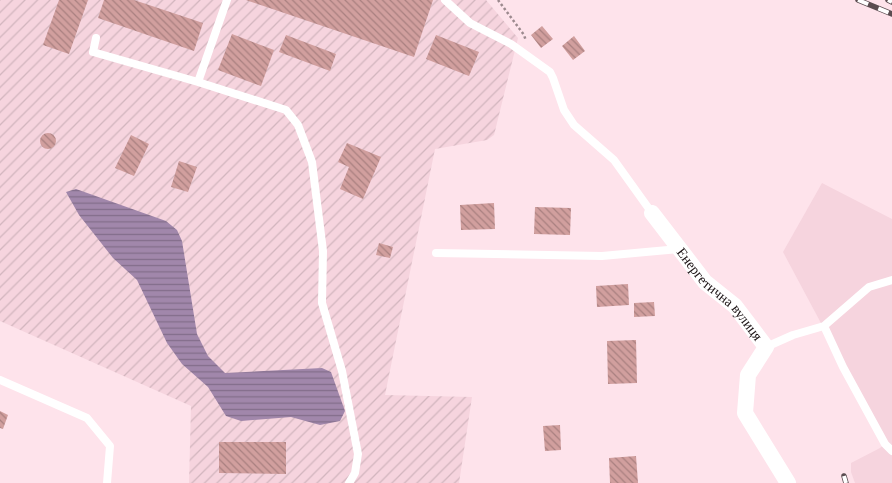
<svg xmlns="http://www.w3.org/2000/svg" width="892" height="483" font-family="'Libre Baskerville',serif">
  <style>
    .built { fill: #f6d4de }
    .industrial { fill: url(#industrial-furrows) }
    .water { fill: url(#water-rules) }
    .building { fill: url(#building-back-hatch) }
    .lines { fill: none; stroke-linecap: round; stroke-linejoin: round }
    .path { stroke: #9c898e; stroke-width: 2.5; stroke-dasharray: 2.5 2.5; stroke-linecap: butt }
    .lane { stroke: #fff; stroke-width: 8 }
    .street { stroke: #fff; stroke-width: 16 }
    .rail-casing { stroke: #5b4c50; stroke-width: 5.5 }
    .rail { stroke: #fff; stroke-width: 4; stroke-dasharray: 11; stroke-linecap: butt }
    .labels { text-anchor: middle; stroke-width: 4; stroke-linejoin: round; paint-order: stroke }
    .street-label { font-size: 14px; fill: #1a1113; stroke: #fff }
  </style>
  <defs>
    <pattern id="industrial-furrows" width="10" height="10" patternUnits="userSpaceOnUse" patternTransform="scale(1.25)"><rect width="10" height="10" fill="#f6d4de"/><path d="M-1 1l2-2M0 10L10 0M9 11l2-2" fill="none" stroke="#d2b5be"/></pattern>
    <pattern id="water-rules" width="6" height="5" patternUnits="userSpaceOnUse" patternTransform="scale(1.25)"><rect width="6" height="5" fill="#a187ab"/><path d="M0 2.5h6" fill="none" stroke="#826d8a"/></pattern>
    <pattern id="building-back-hatch" width="6" height="6" patternUnits="userSpaceOnUse" patternTransform="scale(1.25)"><rect width="6" height="6" fill="#d19f9e"/><path d="M-1 5l2 2M0 0l6 6M5-1l2 2" fill="none" stroke="#a98080"/></pattern>
  </defs>
  <rect width="100%" height="100%" fill="#fee3eb"/>
  <path class="built" d="M822,183L892,219V483H855L851,472V463L880,448L885,443L783,252Z"/>
  <path class="industrial" d="M0,0H486L518,38L494,135L487,140L435,149L385,395L472,397L459,483H189L191,406L0,321Z"/>
  <path class="water" d="M76,189L166,221L177,230L182,241L197,334L208,356L225,373L322,368L331,372L345,411L340,421L320,425L291,417L241,421L226,416L208,387L182,364L167,343L137,280L113,258L79,215L66,192Z"/>
  <path class="building" d="M59,0H88L69,54L43,45Z
    M104,0H134L203,23L194,51L98,18Z
    M246,0H433L414,57Z
    M542,26L553,39L541,48L531,35Z
    M232,34L274,50L261,86L218,70Z
    M286,35L336,54L330,71L279,52Z
    M436,35L479,52L469,76L426,59Z
    M574,36L585,51L573,60L562,46Z
    M40 141a8 8 0 1 1 16 0a8 8 0 1 1-16 0Z
    M131,135L149,144L134,176L115,168Z
    M347,143L381,157L363,199L340,189L349,167L338,162Z
    M179,161L197,167L188,192L171,187Z
    M494,203L495,229L461,230L460,205Z
    M535,207L571,208L570,235L534,234Z
    M379,243L393,247L390,258L376,255Z
    M628,284L629,305L597,307L596,286Z
    M654,302L655,316L634,317V303Z
    M636,340L637,383L608,384L607,341Z
    M0,411L8,415L3,429L0,428Z
    M560,425L561,450L545,451L543,426Z
    M219,442H286V474L219,473Z
    M636,456L638,483H610L609,458Z"/>
  <g class="lines">
    <path class="path" d="M498,0L524,35L526,41"/>
    <path class="lane" d="M445,0L470,23L511,44L550,72L553,78L564,110L574,125L614,160L652,213
      M96,38L93,52L198,82L286,110L298,125L312,162L323,251L322,303L342,371L358,454L355,473L349,483
      M198,82L227,0
      M436,253L602,256L679,249
      M824,326L869,287L892,280
      M766,347L793,335L824,326L843,367L885,444L892,451
      M0,380L87,418L110,446L107,483"/>
    <path class="street" id="s1" d="M652,213L705,282L735,306L766,347L748,375L745,413L788,483"/>
    <defs>
      <path id="rail" d="M858,0L892,14
        M888,0L892,2
        M844,476L846,483"/>
    </defs>
    <use href="#rail" class="rail-casing"/>
    <use href="#rail" class="rail"/>
  </g>
  <g class="labels">
    <g class="street-label">
      <text dy="5" stroke="none"><textPath href="#s1" startOffset="106">Енергетична вулиця</textPath></text>
    </g>
  </g>
</svg>
